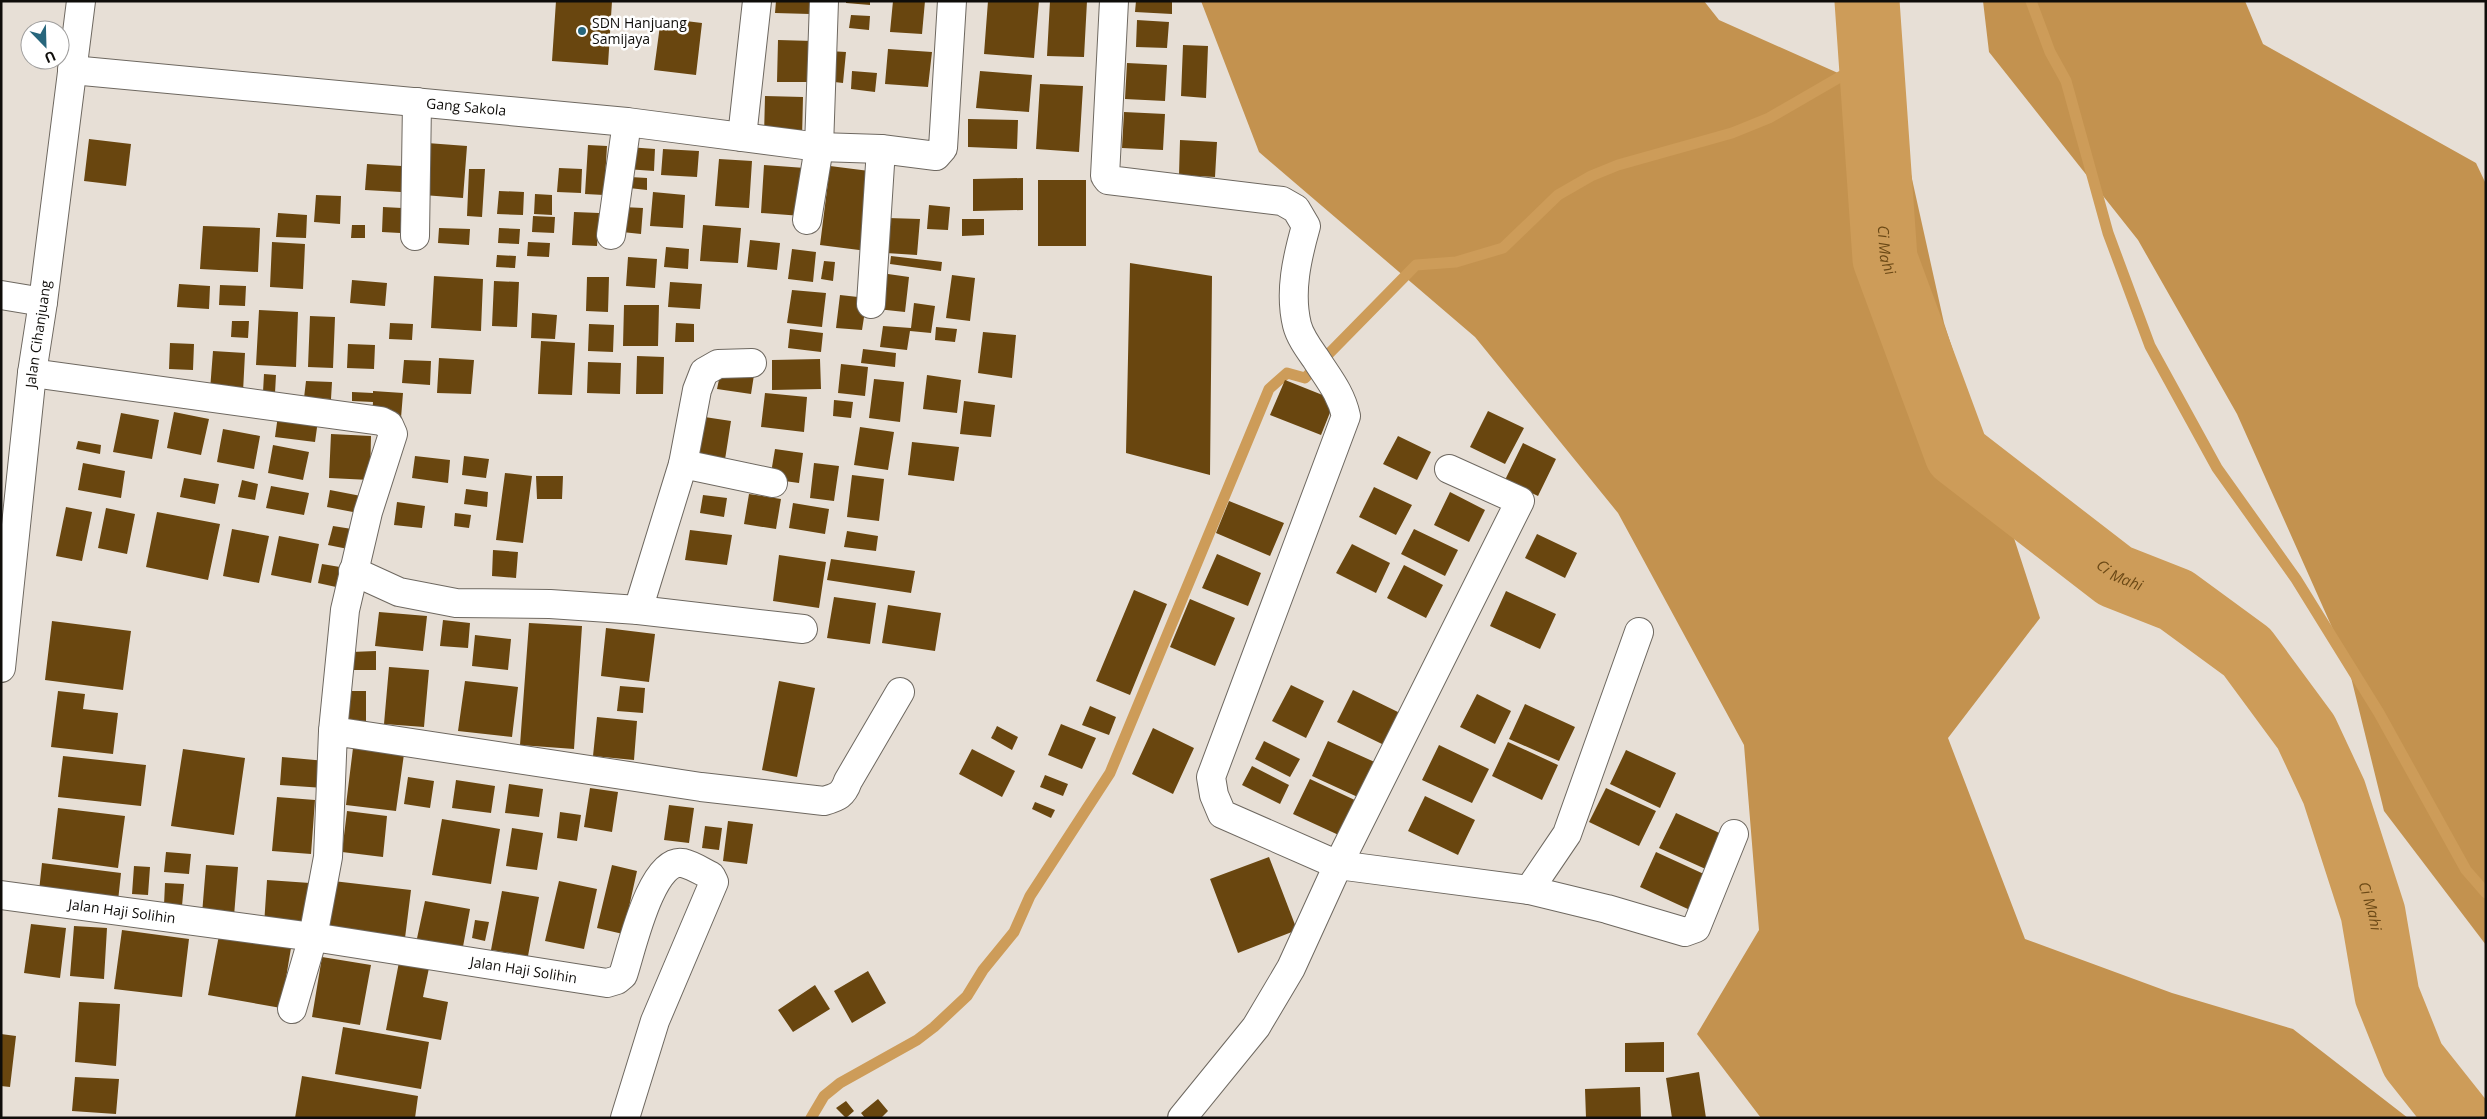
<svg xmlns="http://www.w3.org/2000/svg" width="2487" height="1119" font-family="'Open Sans',sans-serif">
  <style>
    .forest { fill: #c3924f }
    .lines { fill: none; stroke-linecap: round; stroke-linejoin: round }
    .stream { stroke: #cd9c59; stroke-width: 11 }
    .river { stroke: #cd9c59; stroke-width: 65 }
    .building { fill: #69460f }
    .street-casing { stroke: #6e6860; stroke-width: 30 }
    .secondary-casing { stroke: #6e6860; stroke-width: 30 }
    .street { stroke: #fff; stroke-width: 28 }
    .secondary { stroke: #fff; stroke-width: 28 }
    .poi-dot { fill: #27667c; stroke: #fff; stroke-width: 2 }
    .labels { text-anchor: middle; stroke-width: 5; stroke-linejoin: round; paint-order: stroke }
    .poi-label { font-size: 14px; fill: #0f0d0a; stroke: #fff; text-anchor: start }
    .street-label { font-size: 14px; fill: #0f0d0a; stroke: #fff }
    .water-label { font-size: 15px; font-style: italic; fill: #6b4916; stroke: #fff }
  </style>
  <rect width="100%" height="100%" fill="#e7dfd6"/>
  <path class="forest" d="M1201,1H1704L1719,20L1894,98L1944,323L2040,618L1948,738L2025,939L2172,993L2293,1029L2408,1118H1761L1697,1034L1759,930L1744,745L1618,513L1475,337L1259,152Z
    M1983,1H2245L2263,44L2476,163L2486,184V945L2384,811L2347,661L2237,414L2138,240L1989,52Z"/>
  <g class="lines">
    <path class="stream" d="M2031,1L2050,52L2066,81L2108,233L2150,346L2217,468L2296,579L2379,713L2466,870L2486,893
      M811,1118L824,1096L840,1083L917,1040L934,1027L967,996L983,970L1014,932L1030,896L1110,773L1269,389L1287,373L1305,378L1416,265L1456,262L1503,248L1558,195L1591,176L1618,165L1732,133L1769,118L1871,59"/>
    <path class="river" id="s1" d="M1867,1L1885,259L1957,454L2115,576L2176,600L2247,652L2306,732L2334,792L2373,913L2387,995L2413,1060L2459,1118"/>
  </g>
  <path class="building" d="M556,1H612L608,65L552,61Z
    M776,1H810V14L775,13Z
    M846,1H870V5L846,3Z
    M893,1H925L922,34L890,32Z
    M988,1H1039L1034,58L984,54Z
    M1050,1H1087L1084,57L1047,56Z
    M1136,1H1172V14L1135,12Z
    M851,15L870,16L869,30L849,28Z
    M661,18L702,23L696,75L654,70Z
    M1137,20L1169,22L1167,48L1136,47Z
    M778,40L813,41L811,82H777Z
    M1183,45L1208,46L1206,98L1181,96Z
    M888,49L932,52L928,87L885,84Z
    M829,51L846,52L843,83L826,81Z
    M1127,63L1167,65L1165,101L1125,99Z
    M852,71L877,73L875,92L851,89Z
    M980,71L1032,75L1029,112L976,108Z
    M1040,84L1083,86L1079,152L1036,149Z
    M765,96L803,97L802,138L764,136Z
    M1124,112L1165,114L1163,150L1122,148Z
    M968,119L1018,120L1017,149L968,147Z
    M89,139L131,144L126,186L84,181Z
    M1180,140L1217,142L1215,177L1179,175Z
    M427,143L467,146L463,198L423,195Z
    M588,145L607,146L604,195L585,194Z
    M628,147L655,149L654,171L626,169Z
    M663,149L699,151L697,177L661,175Z
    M719,159L752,161L749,208L715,206Z
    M367,164L402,166L401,192L365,190Z
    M764,165L805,168L802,216L761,213Z
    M830,166L877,172L867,251L820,245Z
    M559,168L582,169L581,193L557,192Z
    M469,169H485L482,217L467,216Z
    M630,177L647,178V190L629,188Z
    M1023,178V210L973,211V179Z
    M1038,180H1086V246H1038Z
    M499,191L524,192L523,215L497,214Z
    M653,192L685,195L683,228L650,226Z
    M535,194L552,195V215L534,214Z
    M316,195L341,196L340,224L314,222Z
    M929,205L950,207L948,230L927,229Z
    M383,207L402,208L400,233L382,232Z
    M623,207L643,208L641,234L622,232Z
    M574,212L599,213L597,246L572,245Z
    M278,213L307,215L306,238L276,237Z
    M533,216L555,217L554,233L532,232Z
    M888,218L920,219L917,255L886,253Z
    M962,219H984V235L962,236Z
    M352,225H365V238H351Z
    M703,225L741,228L738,263L700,261Z
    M203,226L260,228L258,272L200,269Z
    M439,228L470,229L469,245L438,243Z
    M499,228L520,229L519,244L498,243Z
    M750,240L780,243L777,270L747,267Z
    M272,242L305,244L303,289L270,287Z
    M528,242L550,243L549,257L527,256Z
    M666,247L689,249L688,269L664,267Z
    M792,249L816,252L813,282L788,279Z
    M497,255L516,256L515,268L496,267Z
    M891,256L942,262L941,271L890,264Z
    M628,257L657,259L655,288L626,286Z
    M824,261L835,262L833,281L821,279Z
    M1130,263L1212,276L1210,475L1126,453Z
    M881,273L909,277L905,312L877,309Z
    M952,275L975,278L970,321L946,318Z
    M434,276L483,279L481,331L431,328Z
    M587,277H609L608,312L586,311Z
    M352,280L387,283L385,306L350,303Z
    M494,281L519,282L517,327L492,326Z
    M670,282L702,284L700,309L668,307Z
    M179,284L210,286L209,309L177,307Z
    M220,285L246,286L245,306L219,305Z
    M792,290L826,293L822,327L787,323Z
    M840,295L867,298L862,330L836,328Z
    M914,303L935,306L931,333L910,331L907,350L880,347L883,326L911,328Z
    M624,305H659L658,346H623Z
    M259,310L298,312L296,367L256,365Z
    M532,313L557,315L555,339L531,338Z
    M310,316L335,317L333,368L308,367Z
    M232,321H249L248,338L231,337Z
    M390,323L413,324L412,340L389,339Z
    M676,323L694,324V342H675Z
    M589,324L614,325L613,352L588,351Z
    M936,327L957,329L955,342L935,340Z
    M790,329L823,333L821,352L788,348Z
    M983,332L1016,335L1012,378L978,373Z
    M541,341L575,343L572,395L538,394Z
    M170,343L194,344L193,370L169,369Z
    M348,344L375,345L374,369L347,368Z
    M863,349L896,353L895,367L861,363Z
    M213,351L245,353L243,392L210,390Z
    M637,356L664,357L663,394H636Z
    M439,358L474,360L471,394L437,393Z
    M820,359L821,389L772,390V360Z
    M404,360L431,361L430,385L402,383Z
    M588,362L621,363L620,394L587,393Z
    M841,364L868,367L865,396L838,393Z
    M721,370L754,375L751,394L717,389Z
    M264,374L276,375L275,393L263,392Z
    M927,375L961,380L957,413L923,409Z
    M874,379L904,382L900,422L869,418Z
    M1285,380L1335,400L1321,435L1270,415Z
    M306,381L332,382L331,399L304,398Z
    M373,391L403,393L401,418L372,416L373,402L352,401V392L373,393Z
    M765,393L807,397L804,432L761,427Z
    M834,400L853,402L851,418L833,416Z
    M964,401L995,405L991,437L960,434Z
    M279,408L319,413L315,442L275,437Z
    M1488,411L1524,428L1505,464L1470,447Z
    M174,412L209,419L201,455L167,448Z
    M121,413L159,420L152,459L113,452Z
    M698,416L731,421L724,466L691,461Z
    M860,427L894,432L888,470L854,465Z
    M223,429L260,436L254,469L217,462Z
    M331,434L371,436L370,480L329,478Z
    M1398,436L1431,452L1417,480L1383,464Z
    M78,441L101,445L100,454L76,449Z
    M912,442L959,447L954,481L908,475Z
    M1523,443L1556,459L1538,496L1505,480Z
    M273,445L309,452L303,480L268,473Z
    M775,449L803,453L799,483L770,479Z
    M415,456L450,460L448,483L412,478Z
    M464,456L489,459L486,478L462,475Z
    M83,463L125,471L121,498L78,490Z
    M814,463L839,466L834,501L810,498Z
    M505,473L532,476L523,543L496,540Z
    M852,475L884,479L879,521L847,517Z
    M536,476H563L562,499H537Z
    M184,478L219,484L215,504L180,497Z
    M242,480L258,484L255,500L238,497Z
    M271,486L309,493L304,515L266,508Z
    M1374,487L1412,505L1396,535L1359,517Z
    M466,489L488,492L487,507L464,504Z
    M330,490L361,496L358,513L327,507Z
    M1450,492L1485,510L1469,542L1434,525Z
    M749,494L781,499L776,529L744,524Z
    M703,495L727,498L724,517L700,513Z
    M1229,501L1284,523L1270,556L1216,533Z
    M397,502L425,506L422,528L394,525Z
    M793,503L829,509L825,534L789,528Z
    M66,507L92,512L82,561L56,556Z
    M106,508L135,514L127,554L98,548Z
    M157,512L220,524L208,580L146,567Z
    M455,513L471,515L469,528L454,526Z
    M333,526L352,529L348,549L328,545Z
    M232,529L269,536L259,583L223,576Z
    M1414,529L1458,550L1445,576L1401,554Z
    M690,530L732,535L727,565L685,560Z
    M847,531L878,536L876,551L844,547Z
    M1537,534L1577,553L1565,578L1525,558Z
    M279,536L319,544L311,583L271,575Z
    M1352,544L1390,563L1376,593L1336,573Z
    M493,550L518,552L516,578L492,576Z
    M1217,554L1261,573L1248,606L1202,588Z
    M779,555L826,562L819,608L773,601Z
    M831,559L915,571L911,593L827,580Z
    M322,564L340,567L336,587L318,583Z
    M1404,565L1443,585L1426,618L1387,598Z
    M1134,590L1167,604L1130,695L1096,681Z
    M1506,591L1556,614L1540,649L1490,626Z
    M834,597L876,603L870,644L827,638Z
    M1190,599L1235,618L1215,666L1170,647Z
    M888,605L941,613L935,651L882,643Z
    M379,612L427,616L423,651L375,646Z
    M443,620L470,623L468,648L440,646Z
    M52,621L131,631L123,690L45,680Z
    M529,623L582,626L574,749L520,745Z
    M606,628L655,634L649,682L601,676Z
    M475,635L511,639L508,670L472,666Z
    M376,651V670H351V652Z
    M389,667L429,670L424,727L384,724Z
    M465,681L518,687L512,737L458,731Z
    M779,681L815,688L797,777L762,770Z
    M1291,685L1324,701L1306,738L1272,721Z
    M620,686L645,688L643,713L617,711Z
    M1353,690L1400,713L1384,745L1337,722Z
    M58,691L85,694L83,709L118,713L113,754L51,747Z
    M347,691H366V732H347Z
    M1477,694L1511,711L1495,744L1460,727Z
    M1525,704L1575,727L1559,761L1509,739Z
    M1090,706L1116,717L1109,735L1082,725Z
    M597,717L637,721L634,760L593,756Z
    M1061,724L1096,738L1082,769L1048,755Z
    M997,726L1018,737L1012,750L991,738Z
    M1153,728L1194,748L1173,794L1132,774Z
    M1264,741L1300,759L1290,777L1255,759Z
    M1328,741L1379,764L1362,799L1312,776Z
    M1508,742L1558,765L1542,800L1492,776Z
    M1439,745L1489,769L1472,803L1422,780Z
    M353,748L404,754L396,811L346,805Z
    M183,749L245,758L234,835L171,826Z
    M972,749L1015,771L1002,797L959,774Z
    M1626,750L1676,773L1660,808L1610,784Z
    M63,756L146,765L141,806L58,797Z
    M282,757L326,761L324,788L280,785Z
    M1252,766L1289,785L1280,804L1242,785Z
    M1045,775L1068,784L1063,796L1040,787Z
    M408,777L434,781L430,808L404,804Z
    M1310,779L1359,802L1343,837L1293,814Z
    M456,780L495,786L491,813L452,808Z
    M509,784L543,789L539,817L505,813Z
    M590,788L618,792L612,832L584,827Z
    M1606,788L1656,811L1639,846L1589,822Z
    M1425,796L1475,820L1458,855L1408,831Z
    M277,797L315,800L311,854L272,851Z
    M1035,802L1055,810L1051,818L1032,809Z
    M669,805L694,808L689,843L664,840Z
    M58,808L125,816L118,868L52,859Z
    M347,811L387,816L383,857L342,852Z
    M560,812L581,815L577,841L557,838Z
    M1676,813L1726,836L1710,871L1659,848Z
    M442,819L500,829L491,884L432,875Z
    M728,821L753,824L747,864L723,861Z
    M705,826L722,828L719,850L702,848Z
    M512,828L543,833L537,870L506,866Z
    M166,852L191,854L189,874L164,872Z
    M1656,852L1706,875L1690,910L1640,887Z
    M1269,857L1297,930L1238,953L1210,879Z
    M42,863L121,873L118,901L39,891Z
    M206,865L238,867L234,916L202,914Z
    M612,865L637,871L623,934L597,928Z
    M134,866L150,867L148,895L132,894Z
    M267,880L310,883L307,927L264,925Z
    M333,881L411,890L405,938L327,929Z
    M559,881L597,889L584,949L545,941Z
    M165,883L184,884L182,906L164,905Z
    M502,891L539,897L528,956L491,950Z
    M425,901L470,909L462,952L416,943Z
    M475,920L489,922L485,941L472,938Z
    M31,924L66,928L60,978L24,973Z
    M74,926L107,928L104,979L70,976Z
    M122,930L189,939L182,997L114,989Z
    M219,935L291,948L281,1008L208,995Z
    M322,957L371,965L360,1025L312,1017Z
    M399,962L429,968L423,997L448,1002L441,1040L386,1030Z
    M868,971L886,1003L852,1023L834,991Z
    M815,985L830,1009L793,1032L778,1010Z
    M79,1002L120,1004L116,1066L75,1062Z
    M343,1027L429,1042L421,1089L335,1074Z
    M1,1034L16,1036L10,1087L1,1086Z
    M1664,1042V1072H1625V1043Z
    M1699,1072L1706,1118H1672L1666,1078Z
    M302,1076L418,1096L415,1118H295Z
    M75,1077L119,1079L116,1114L72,1111Z
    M1640,1087L1641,1118H1586L1585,1089Z
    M878,1099L888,1111L881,1118H865L861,1113Z
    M846,1101L854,1111L846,1118L836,1108Z"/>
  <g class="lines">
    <defs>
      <g id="street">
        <path d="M1114,1L1105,176L1108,180L1282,201L1296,209L1306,226C1297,258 1289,292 1297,325C1300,337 1309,349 1316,359C1328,378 1341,393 1346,416L1211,777L1214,795L1222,814L1338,865L1520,501L1449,469"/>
        <path id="s2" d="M72,70L627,122L819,147L881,149L936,156L943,148L952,1"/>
        <path d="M742,137L757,1"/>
        <path d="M807,220L819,147L824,1"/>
        <path d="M611,235L627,122"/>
        <path d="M415,236L417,102"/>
        <path d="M1,295L43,302"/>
        <path d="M871,304L881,149"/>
        <path d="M32,373L381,421L389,425L393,434L368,512L345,610L333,731"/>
        <path d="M683,464L773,483"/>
        <path d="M353,571L399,592L456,603L550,604L638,610L803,629"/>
        <path d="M638,610L683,464L697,390L704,372L718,364L752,363"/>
        <path d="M1529,890L1567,834L1639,632"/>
        <path id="s3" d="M1,895L313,937L607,983L617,980L623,975C631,952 651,857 683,863C692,865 703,872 711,876L714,882L655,1021L625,1118"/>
        <path d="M292,1009L313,937L328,857L333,731L701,787L824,801C838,797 843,795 848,781L900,692"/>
        <path d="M1182,1118L1256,1027L1291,968L1338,865L1529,890L1607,909L1685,932L1696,928L1734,834"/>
      </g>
      <g id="secondary">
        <path id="s4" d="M1,668L32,373L43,302L81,1"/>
      </g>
    </defs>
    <use href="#street" class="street-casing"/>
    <use href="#secondary" class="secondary-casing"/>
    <use href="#street" class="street"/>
    <use href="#secondary" class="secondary"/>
  </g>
  <circle class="poi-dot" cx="582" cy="31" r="5"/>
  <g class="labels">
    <g class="poi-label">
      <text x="592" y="28">SDN Hanjuang<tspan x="592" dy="16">Samijaya</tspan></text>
    </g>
    <g class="street-label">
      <text dy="5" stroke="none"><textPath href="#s2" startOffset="396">Gang Sakola</textPath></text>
      <text dy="5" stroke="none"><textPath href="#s4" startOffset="336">Jalan Cihanjuang</textPath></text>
      <text dy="5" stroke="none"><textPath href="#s3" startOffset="122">Jalan Haji Solihin</textPath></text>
      <text dy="5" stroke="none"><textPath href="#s3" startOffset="528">Jalan Haji Solihin</textPath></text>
    </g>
    <g class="water-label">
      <text dy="5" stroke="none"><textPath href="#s1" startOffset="250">Ci Mahi</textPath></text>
      <text dy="5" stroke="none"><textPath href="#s1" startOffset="670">Ci Mahi</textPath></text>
      <text dy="5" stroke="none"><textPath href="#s1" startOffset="1105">Ci Mahi</textPath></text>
    </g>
  </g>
  <rect width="2487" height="1119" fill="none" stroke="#0f0d0a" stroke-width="5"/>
  <g transform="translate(45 45) rotate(157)"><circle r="24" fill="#ffffff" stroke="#9f9e9d"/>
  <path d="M0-4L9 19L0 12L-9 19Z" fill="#27667c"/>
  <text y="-8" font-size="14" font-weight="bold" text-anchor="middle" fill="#0f0d0a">U</text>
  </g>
</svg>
